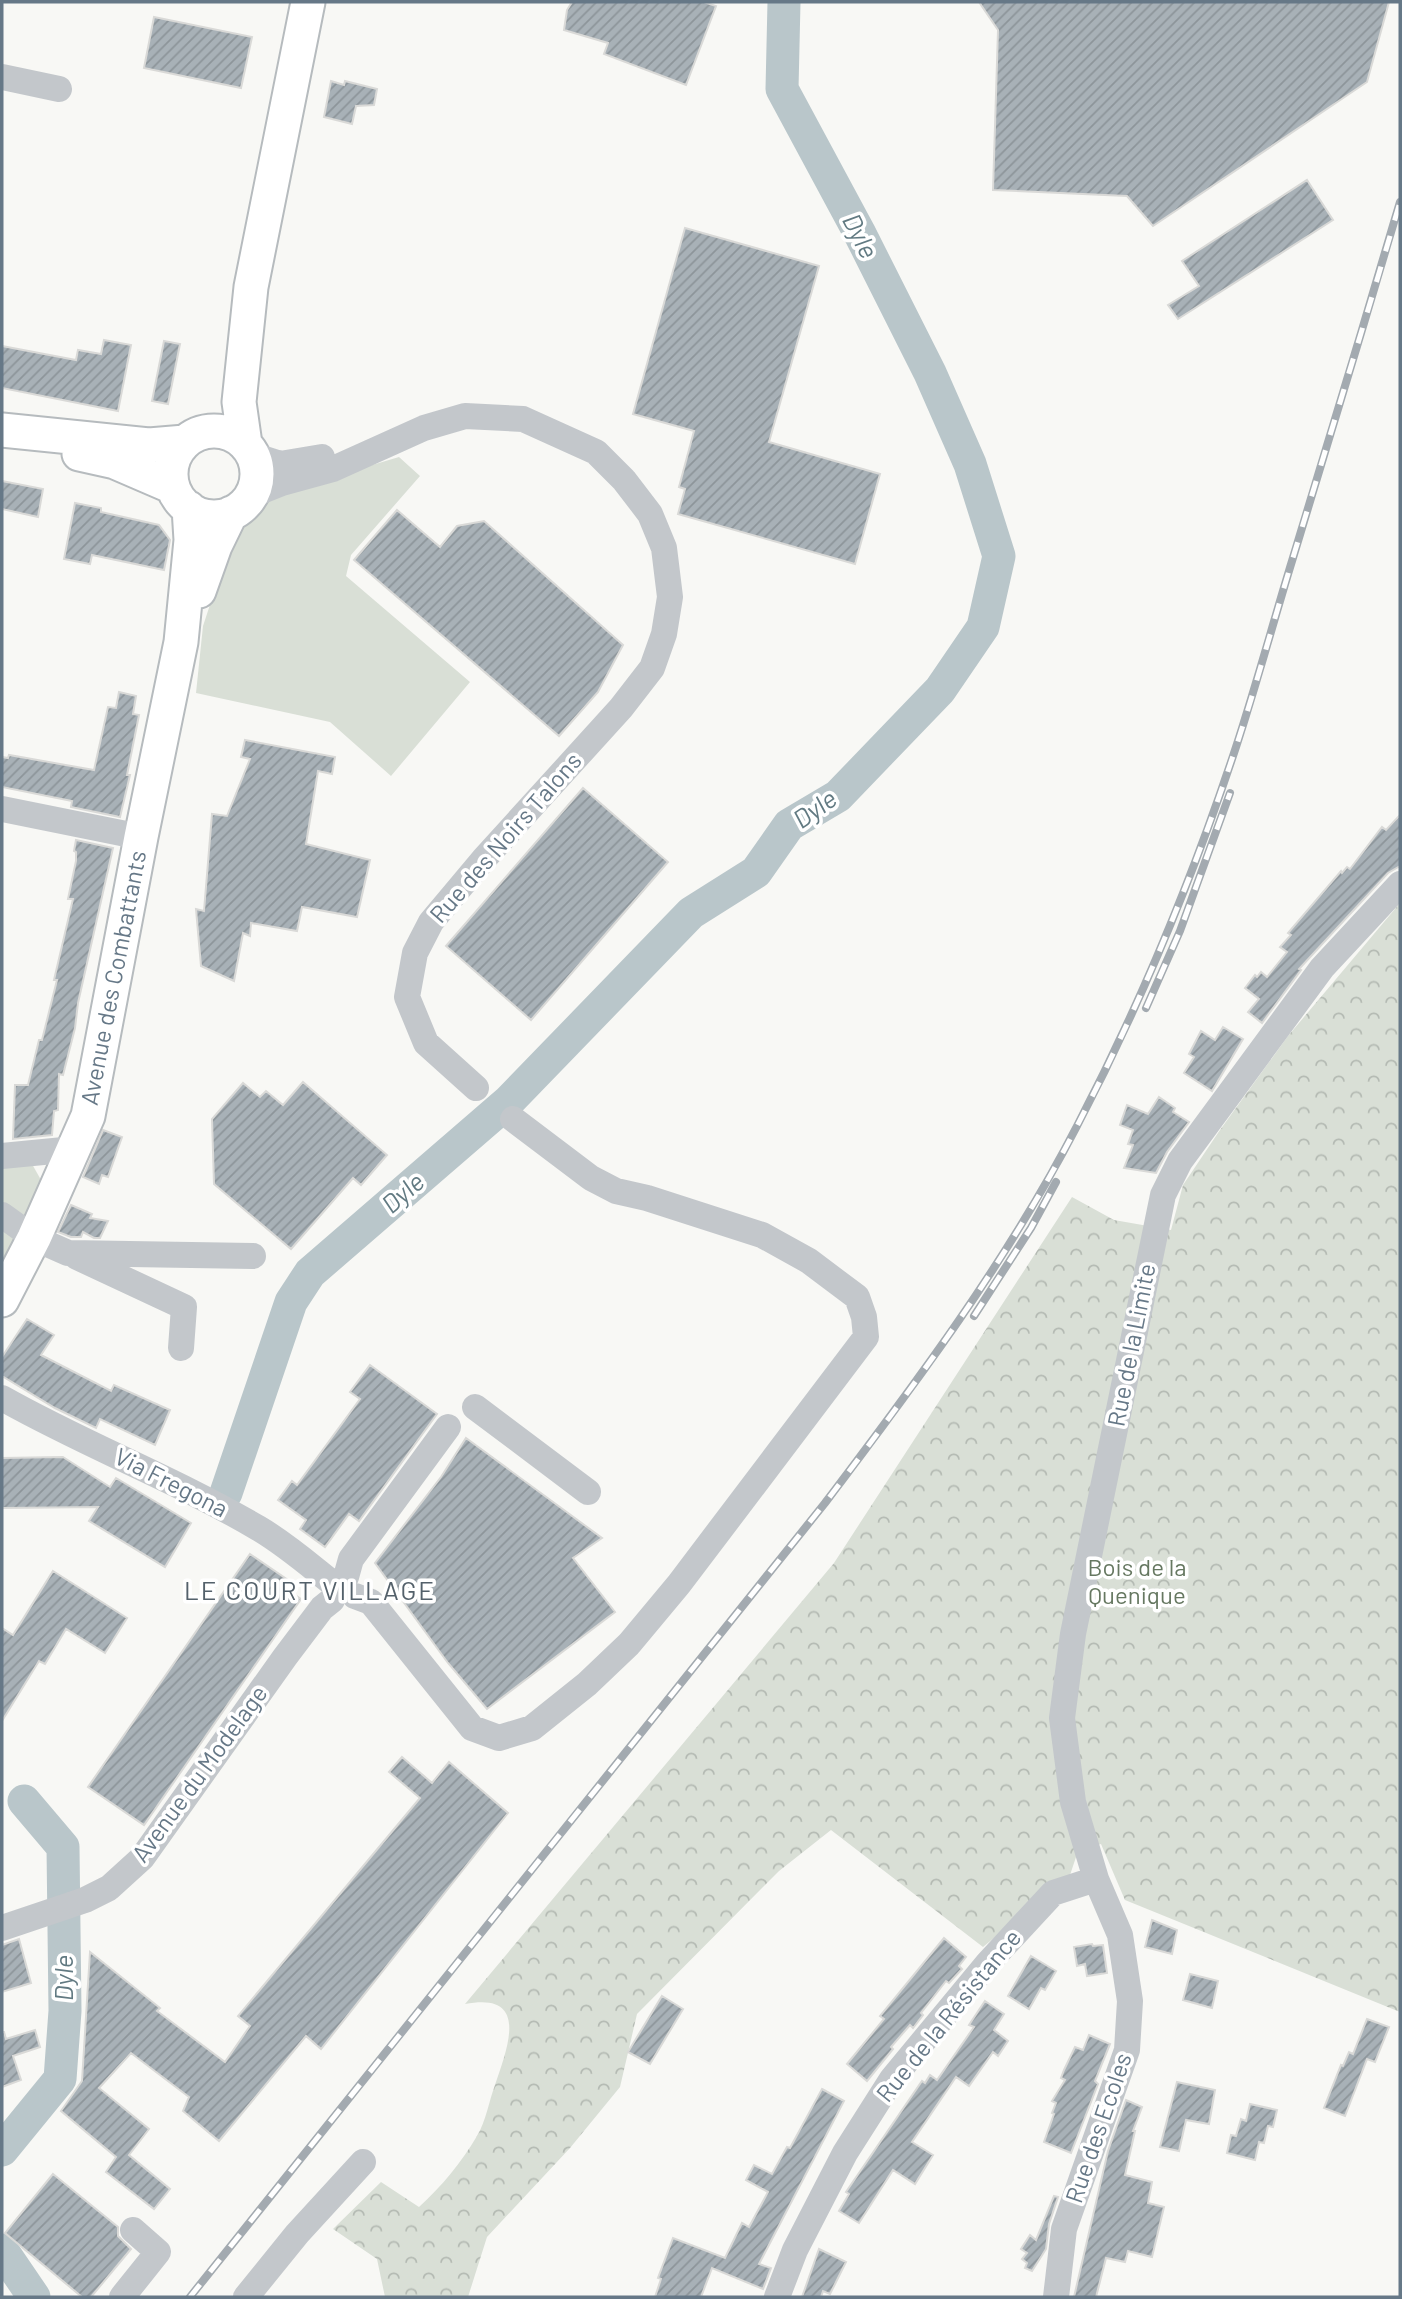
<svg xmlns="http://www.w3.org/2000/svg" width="1402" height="2299" font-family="Barlow,sans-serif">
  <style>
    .green { fill: #d9dfd6 }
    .forest { fill: url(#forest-crowns) }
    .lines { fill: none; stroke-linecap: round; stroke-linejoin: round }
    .river { stroke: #b9c6ca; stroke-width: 33 }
    .building { fill: url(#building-hatch); stroke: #d9d9d7; stroke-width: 2 }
    .major-casing { stroke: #b6bbbe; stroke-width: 37 }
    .minor { stroke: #c3c7cb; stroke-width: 26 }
    .major { stroke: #fff; stroke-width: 33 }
    .rail-casing { stroke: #a3aab0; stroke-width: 8 }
    .rail { stroke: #fff; stroke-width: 5; stroke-dasharray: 16; stroke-linecap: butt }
    .labels { text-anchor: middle; stroke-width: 7; stroke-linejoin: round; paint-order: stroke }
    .street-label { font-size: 24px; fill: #667887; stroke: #fff }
    .park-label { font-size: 24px; fill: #667861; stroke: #fff }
    .water-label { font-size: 26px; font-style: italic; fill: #627a82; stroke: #fff }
    .neighbourhood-label { font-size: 26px; letter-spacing: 2px; fill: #54616b; stroke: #fff }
  </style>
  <defs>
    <pattern id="forest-crowns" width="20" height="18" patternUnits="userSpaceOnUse" patternTransform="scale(1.75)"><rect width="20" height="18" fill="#d9dfd6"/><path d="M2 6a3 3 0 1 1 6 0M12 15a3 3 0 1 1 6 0" fill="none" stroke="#b4bab3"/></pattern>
    <pattern id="building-hatch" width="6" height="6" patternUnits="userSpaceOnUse" patternTransform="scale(1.75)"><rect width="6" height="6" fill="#a8b1b7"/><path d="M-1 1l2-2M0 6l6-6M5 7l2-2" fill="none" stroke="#8d959a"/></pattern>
  </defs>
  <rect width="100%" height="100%" fill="#f8f8f5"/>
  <path class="green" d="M399,457L420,476L351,555L346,576L470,682L391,776L330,722L196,693L203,626L233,535L253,510L285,491Z
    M32,1164L41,1180L31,1213L2,1283V1166Z"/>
  <path class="forest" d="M1400,903V2012L1125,1900L1101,1844L1078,1851L1070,1875L983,1947L831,1830L779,1871L637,2014L620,2087L570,2148L487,2237L468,2297H385L377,2259L333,2229L381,2182L419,2207C442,2186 461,2163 477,2136C486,2121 489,2101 495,2085C507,2049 531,1991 465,2004L834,1563L1072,1197L1114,1220L1171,1230L1183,1185L1220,1130L1288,1036Z"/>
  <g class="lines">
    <path class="river" d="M226,1493L291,1302L310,1273L509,1101L691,913L756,872L789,825L838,796L940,690L983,627L999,556L970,464L930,373L859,232L782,89L784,2
      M2,2150L60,2079L65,2011L63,1847L24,1801
      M2,2250L34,2297"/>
  </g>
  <path class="building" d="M572,2H704L716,6L686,85L604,54L608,43L564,30L567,10Z
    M979,2H1389L1367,82L1153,226L1127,196L993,190L998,30Z
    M154,17L252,37L241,88L144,68Z
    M331,81L344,85L345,81L377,89L374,105L356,106L352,124L324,117Z
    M1307,180L1333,220L1178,319L1168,305L1199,286L1182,261Z
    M685,228L819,266L769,442L880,474L855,564L678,514L685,489L679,487L694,431L633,414Z
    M104,340L131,345L118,411L2,388V346L76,360L78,350L101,354Z
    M164,341L180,344L168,404L152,401Z
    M2,481L43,489L38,517L2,509Z
    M75,503L101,508V512L159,525L170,540L164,570L92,555L90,564L64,559Z
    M397,510L440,547L457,526L484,521L623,645L598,692L559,736L354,560Z
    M119,692L136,696L133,714L139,715L127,775H130L120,817L71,807L72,801L2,787V757L8,758L9,755L94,770L108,707L116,708Z
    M245,740L335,757L332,774L318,771L306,844L370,860L357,917L302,907L297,931L251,923L250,936L243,933L234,981L201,966L196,909L204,911L212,814L227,816L250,759L241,757Z
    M583,788L668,862L531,1020L446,946Z
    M1400,815V866L1388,873L1299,969L1301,970L1262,1023L1248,1012L1259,999L1245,988L1255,975L1257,977L1261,972L1267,977L1287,952L1280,947L1291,935L1288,933L1341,871L1342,873L1347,867L1350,869L1382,827L1386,830Z
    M76,840L113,848L78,1003L75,1028L63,1075L59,1074L58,1110L54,1111L52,1135L13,1139L15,1085H28L39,1040H42L57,980H54L73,899H68L76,861V852L74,851Z
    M1223,1027L1243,1039L1212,1091L1184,1073L1194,1057L1189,1054L1201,1031L1215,1040Z
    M303,1082L387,1155L361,1185L353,1178L291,1249L214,1184L212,1119L243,1083L260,1097L266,1091L283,1105Z
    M1159,1097L1175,1108L1173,1112L1189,1122L1167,1152L1156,1173L1124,1168L1133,1145L1128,1144L1133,1130L1120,1125L1127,1105L1148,1114Z
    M103,1130L122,1137L108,1177L102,1175L99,1184L83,1177Z
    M71,1205L92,1214L90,1218L108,1221L100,1238H94L83,1232L81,1237H71L58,1232Z
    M27,1319L54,1335L41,1355L111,1391L114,1385L170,1410L155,1445L100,1419L96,1428L55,1408L2,1376V1357Z
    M370,1365L437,1414L359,1521L349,1514L325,1547L300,1529L306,1520L278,1500L292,1481L297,1485L360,1399L350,1392Z
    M466,1438L602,1538L573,1558L615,1612L487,1709L448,1663L375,1563L441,1477Z
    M63,1457L110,1487L116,1478L191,1523L165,1567L89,1521L98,1507L2,1508V1458Z
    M250,1554L288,1580L283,1587L301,1599L144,1825L88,1787Z
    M53,1571L127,1618L105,1653L66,1629L45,1664L39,1661L2,1721V1628L13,1635Z
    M402,1757L432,1783L449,1762L508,1813L321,2049L306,2036L219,2141L183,2111L189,2097L131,2053L99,2088L149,2129L129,2155L170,2189L154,2209L106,2172L116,2157L61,2111L82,2081L90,1952L160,2008L157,2011L225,2062L250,2026L238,2016L420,1798L389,1772Z
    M1152,1920L1177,1930L1172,1954L1145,1947Z
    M944,1938L966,1957L959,1966L962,1969L949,1983L946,1981L921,2013L923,2015L913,2028L910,2025L891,2047L893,2049L867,2081L847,2064L884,2019L880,2016Z
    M19,1939L31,1983L2,1992V1945Z
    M1092,1944L1093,1946L1103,1945L1107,1973L1087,1976L1085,1964L1077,1966L1074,1947Z
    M1031,1956L1056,1971L1045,1990L1041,1988L1029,2009L1008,1996Z
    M1190,1974L1218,1981L1212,2008L1183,2000Z
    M662,1996L683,2009L650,2064L628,2052Z
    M985,2001L1004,2014L994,2030L1008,2041L998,2056L993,2052L969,2086L956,2077L912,2142L933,2155L915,2184L893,2170L859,2223L839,2211L849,2194L846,2192L922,2081L925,2083L930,2075L937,2080L974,2027L969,2025Z
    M1367,2019L1389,2027L1375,2062L1367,2059L1345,2116L1324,2108L1341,2065L1343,2066L1349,2052L1353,2054Z
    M35,2030L40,2047L13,2056L21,2080L2,2087V2032H4L6,2039Z
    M1089,2035L1110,2044L1095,2081L1098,2084L1071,2153L1044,2142L1054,2114L1052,2113L1056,2103L1052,2101L1065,2080L1061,2078L1064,2070L1075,2047L1083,2050Z
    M1177,2082L1215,2090L1209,2124L1186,2120L1179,2151L1160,2147Z
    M822,2089L844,2101L759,2264L771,2268L763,2289L712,2268L701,2297H655L661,2279L658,2278L673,2238L725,2258L742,2223L749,2227L768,2192L746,2180L754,2165L772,2174L787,2147L790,2148Z
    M1126,2100L1142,2107L1133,2131H1135L1125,2175L1152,2182L1148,2203L1164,2207L1152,2257L1128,2251L1125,2262L1106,2258L1096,2297H1074L1108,2151Z
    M1250,2104L1277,2110L1273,2127L1268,2126L1264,2143L1259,2142L1255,2160L1227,2153L1231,2135L1236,2136L1241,2119L1246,2121Z
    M53,2174L118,2227V2236L131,2249L91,2297H82L5,2233Z
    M1054,2196L1058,2197L1049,2224L1046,2249L1032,2271L1025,2268L1027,2263L1022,2259L1027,2253L1021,2249L1030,2235L1036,2240Z
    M819,2249L846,2262L830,2294L823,2291L821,2297H802Z"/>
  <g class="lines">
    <defs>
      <path id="major" d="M2,430L149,445L185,442
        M171 474a43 43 0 1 1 86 0a43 43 0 1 1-86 0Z
        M245,444L239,402L251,287L308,2
        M79,454L115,462L173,487
        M199,591L215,546L231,513
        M2,1300L34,1238L88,1116L141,837L181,642L191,540L189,508"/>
    </defs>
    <use href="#major" class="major-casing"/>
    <path class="minor" d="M2,77L59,89
      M252,455L280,464L322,457
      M252,495L282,483L333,469L424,428L465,416L523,419L596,452L624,480L650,514L664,548L670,597L664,634L652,668L621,708L483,860L431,922L415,953L407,997L426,1043L476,1088
      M2,809L141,837
      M2,1156L74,1149
      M2,1215L34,1238L68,1253L253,1256
      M77,1257L184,1307L181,1348
      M2,1398C85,1445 175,1479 258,1528C284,1543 307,1563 331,1582
      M475,1407L588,1492
      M346,1577L351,1559L448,1427
      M355,1596L371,1602L472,1728L499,1738L532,1728L587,1684L629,1644L679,1584L866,1337L864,1317L857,1297L809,1261L762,1235L647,1198L616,1191L591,1178L513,1119
      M2,1928L85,1900L109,1888L142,1858L285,1657L322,1608L332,1600
      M122,2297L158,2252L133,2230
      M246,2297L297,2234L363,2162
      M777,2297L795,2250L845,2153L892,2079L988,1963L1053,1893L1096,1879
      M1056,2297L1064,2229L1127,2050L1130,2001L1120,1935L1096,1879L1073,1802L1062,1718L1073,1634L1163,1195L1180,1161L1322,968L1400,884"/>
    <use href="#major" class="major"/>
    <defs>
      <path id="rail" d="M1146,1008L1180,931L1230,793
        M974,1316L1031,1228L1056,1182
        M190,2297L825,1503C916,1383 1008,1260 1077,1126C1140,1005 1193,877 1236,747C1256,686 1273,623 1292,561C1328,441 1365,322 1400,202"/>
    </defs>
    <use href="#rail" class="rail-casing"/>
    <use href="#rail" class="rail"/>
  </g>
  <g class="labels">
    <g class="street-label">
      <text transform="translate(506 838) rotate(-49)" y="8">Rue des Noirs Talons</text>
      <text transform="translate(114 978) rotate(-79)" y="8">Avenue des Combattants</text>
      <text transform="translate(1132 1345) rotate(-79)" y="8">Rue de la Limite</text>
      <text transform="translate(171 1483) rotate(27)" y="8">Via Fregona</text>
      <text transform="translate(200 1774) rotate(-54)" y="8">Avenue du Modelage</text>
      <text transform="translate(949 2016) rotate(-51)" y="8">Rue de la Résistance</text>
      <text transform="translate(1099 2128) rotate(-71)" y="8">Rue des Ecoles</text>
    </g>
    <g class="park-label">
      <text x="1137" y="1576">Bois de la<tspan x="1137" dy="28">Quenique</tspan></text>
    </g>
    <g class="water-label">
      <text transform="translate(860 236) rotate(63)" y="9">Dyle</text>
      <text transform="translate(815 809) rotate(-35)" y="9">Dyle</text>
      <text transform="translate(403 1193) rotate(-41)" y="9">Dyle</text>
      <text transform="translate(64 1978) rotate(-90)" y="9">Dyle</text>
    </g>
    <g class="neighbourhood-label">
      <text x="310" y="1600">LE COURT VILLAGE</text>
    </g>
  </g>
  <rect width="1402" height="2299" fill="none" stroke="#667887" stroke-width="7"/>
</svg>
